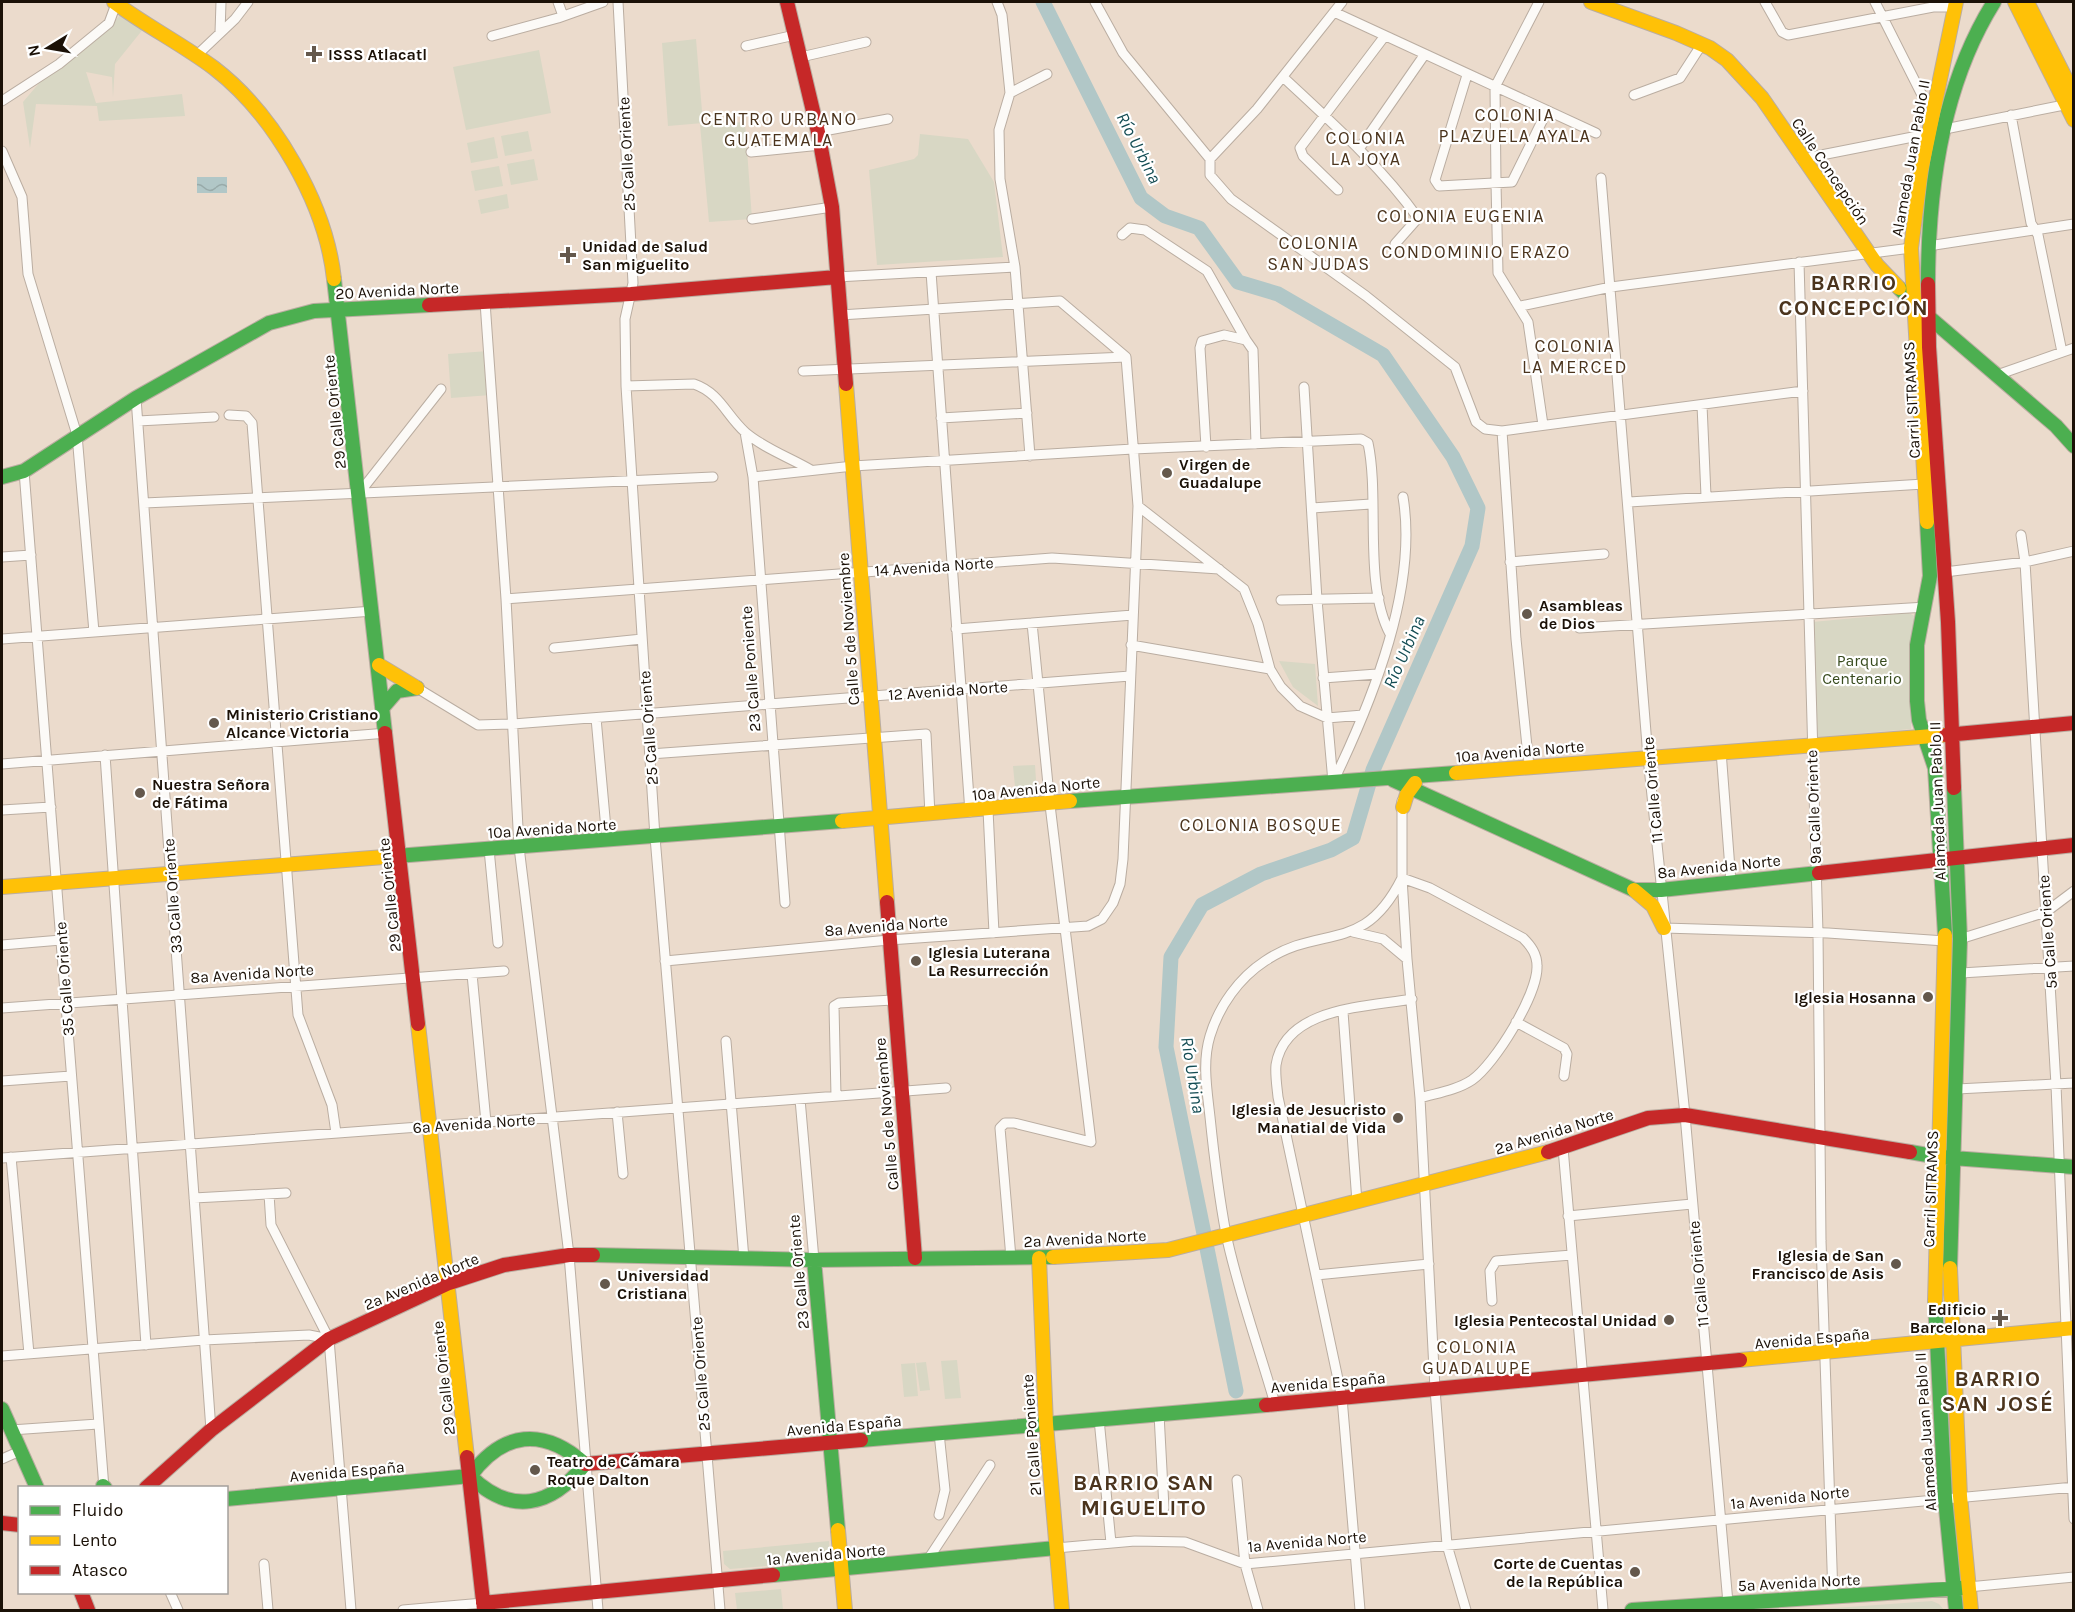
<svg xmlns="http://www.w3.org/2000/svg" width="2075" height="1612" font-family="Karla,sans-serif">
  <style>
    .green { fill: #d8d7c4 }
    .water { fill: url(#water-waves) }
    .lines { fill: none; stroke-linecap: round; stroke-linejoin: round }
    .river { stroke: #b1c7c7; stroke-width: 15 }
    .street-casing { stroke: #baada1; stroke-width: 11 }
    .fast-casing { stroke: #baada1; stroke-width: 16 }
    .slow-casing { stroke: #baada1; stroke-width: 16 }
    .jam-casing { stroke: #baada1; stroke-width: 16 }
    .street { stroke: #fcfaf7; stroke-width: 9 }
    .fast { stroke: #4caf50; stroke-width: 14 }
    .slow { stroke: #ffc107; stroke-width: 14 }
    .jam { stroke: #c62828; stroke-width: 14 }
    .poi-dot { fill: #64584c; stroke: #fff; stroke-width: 2 }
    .labels { text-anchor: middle; stroke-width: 4.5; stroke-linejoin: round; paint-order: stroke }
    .poi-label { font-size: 16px; font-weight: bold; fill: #1b1107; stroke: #fff; text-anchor: start }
    .street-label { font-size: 16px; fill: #1b1107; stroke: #fff }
    .park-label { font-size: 16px; fill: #384b1e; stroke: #fff }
    .neighbourhood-label { font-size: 18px; letter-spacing: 1.5px; fill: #4b341d; stroke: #fff }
    .water-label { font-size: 18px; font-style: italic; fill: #134c53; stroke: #fff }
    .district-label { font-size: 22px; font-weight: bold; letter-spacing: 1.5px; fill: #4b341d; stroke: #fff }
  </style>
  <defs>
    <pattern id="water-waves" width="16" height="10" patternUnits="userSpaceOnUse" patternTransform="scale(1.5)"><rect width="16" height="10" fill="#b1c7c7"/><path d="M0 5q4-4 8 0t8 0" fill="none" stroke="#98aaa9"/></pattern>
  </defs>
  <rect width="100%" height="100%" fill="#ebdbcc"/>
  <path class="green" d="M122,13L144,28L115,64L113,97L112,77L86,72L96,103L182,94L185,116L99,121L97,106L36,104L30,148L23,102L46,75L111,25Z
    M696,39L703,123L668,126L662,43Z
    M539,50L551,113L466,130L453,67Z
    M745,122L752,219L709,222L700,125Z
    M528,131L532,151L505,156L501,136Z
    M920,134L968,139L994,182L1003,257L877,265L869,170L914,159L918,155Z
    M494,137L498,158L471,163L467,143Z
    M534,159L538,180L511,185L507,164Z
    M499,166L503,186L475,191L471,171Z
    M507,194L509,208L481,214L478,200Z
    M488,351L491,395L451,398L448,354Z
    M1909,613L1916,617L1911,729L1817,737L1812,622Z
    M1279,661L1315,664L1318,706L1293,687Z
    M1035,765L1037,795L1016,797L1013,766Z
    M957,1360L961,1398L945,1399L941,1361Z
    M926,1362L930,1390L920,1391L916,1363Z
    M915,1363L918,1396L904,1397L901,1364Z
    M829,1541L830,1556L827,1561L730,1569L724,1564L723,1551Z
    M781,1589L783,1610H737L735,1593Z
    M1932,1601L1939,1604L1944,1610H1807Z"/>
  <path class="water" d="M197,177H227V193H197Z"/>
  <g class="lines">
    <path class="river" d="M1043,2L1141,198L1165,216L1199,228L1238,282L1278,294L1383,355L1453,457L1478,508L1472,546L1373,770L1353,838L1331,850L1261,874L1202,905L1171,957L1166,1047L1236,1391"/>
    <defs>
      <path id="street" d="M558,2L563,16
        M618,2L633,283L625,319L626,386L655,837L720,1610
        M997,2L1002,15L1010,93L999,130L1000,179L1015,267L1030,456
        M1095,2L1123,53L1210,159V175L1231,199L1366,296L1455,367L1476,422L1485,429L1502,431L1803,391
        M1539,2L1495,87L1496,183L1498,273L1528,322L1543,425
        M1765,2L1782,32L1788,35L1933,7H1955
        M1875,2L1925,101
        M1334,12L1596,133
        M220,33L221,2
        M492,36L558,18L603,2
        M746,46L795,35
        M196,56L235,19L248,2
        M801,57L866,42
        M1467,75L1435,180L1439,186L1512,182L1547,111
        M1283,77C1330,121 1380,165 1418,218L1395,244
        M1010,93L1047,74
        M1634,95L1680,78L1702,44
        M2,101L59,64L109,23L116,4
        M2011,115L2031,223L2038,235L2062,352
        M1945,129L2074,103
        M818,132L888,119
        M1359,149L1425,54
        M2,151L22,197L28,274L77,435L94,632
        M751,152L821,145
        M1210,159L1257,109L1342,2
        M1801,159L1928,134
        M1601,178L1648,757L1685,1115L1728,1603
        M1338,190L1303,156L1300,148L1384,37
        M752,219L832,207
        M1122,235L1130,228L1145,230L1207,271L1246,340
        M1928,246L2074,224
        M1799,262L1818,933L1821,1241L1833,1596
        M931,272L970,812
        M837,277L1015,267
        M485,302L506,599L519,847L569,1255L598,1610
        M1521,306L1611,287L1911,248
        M803,371L1126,357
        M1997,375L2074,348
        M626,386L694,384C720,393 726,415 745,432C763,448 791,458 811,470
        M1304,387L1317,600L1333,782
        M136,398L211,1430
        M1702,405L1706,496
        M229,415L246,416L252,423L298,1015L332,1105L336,1133
        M941,418L1027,413
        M138,421L214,417
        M1502,431L1516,639L1529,766
        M745,432L753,477L785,903
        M1206,447L1200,348L1202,341L1224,335L1246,340L1253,350L1256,444
        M24,471L104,1488
        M753,477L853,466L1133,449L1361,439L1368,443C1380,499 1363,583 1390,634
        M360,492L441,389
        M1629,502L1924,484
        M144,503L713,477
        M1138,506L1244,589L1258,624L1270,669L1281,687L1300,706L1327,718L1363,715
        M1312,508L1371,504
        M2021,535L2025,562L2056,1085L2074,1519
        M2,557L31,555
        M1510,562L1604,554
        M1945,572L2025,562L2074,551
        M506,599L1052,558L1219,569
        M1281,600L1379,598
        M1579,628L1926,607
        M956,629L1133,615
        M2,639L373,611
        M1131,645L1270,669
        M554,648L642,639
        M1323,678L1377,674
        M417,688L478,725L513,724L1130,676
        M596,718L607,840
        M1721,751L1731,882
        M650,754L926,734L930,815
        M105,755L146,1345
        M2,764L387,733
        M1334,780C1373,699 1418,587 1403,497
        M1402,801V878L1407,959L1420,1098L1435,1389L1447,1545L1466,1610
        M2,810L51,807
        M988,810L994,933
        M489,849L498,943
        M1664,928L1828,933L1945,941
        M1353,932L1383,939L1407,959
        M1960,939L2046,912L2074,891
        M2,945L61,940
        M665,961L889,940L1088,926L1102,919L1113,903L1120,884L1123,859L1138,506L1126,357L1060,301L840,315
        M1961,973L2074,966
        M472,974L486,1122
        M2,1008L504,971
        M1343,1012L1357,1202
        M1516,1022L1564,1048L1567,1054L1564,1076
        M726,1041L744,1259
        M2,1081L71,1076
        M1957,1089L2074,1083
        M836,1096L834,1006L839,1003L893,1000
        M800,1099L814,1260
        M617,1112L623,1174
        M1563,1148L1603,1610
        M11,1157L29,1354
        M2,1158L946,1088
        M269,1194L271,1225L329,1339L351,1610
        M194,1198L286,1193
        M1568,1216L1692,1204
        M1011,1258L1000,1128L1005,1123H1014L1091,1142L1050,805L1032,623
        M1316,1275L1429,1264
        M1492,1301L1490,1271L1496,1261L1572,1255
        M2,1356L204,1340L309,1335L329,1339
        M1275,1404C1259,1348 1238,1291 1226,1234C1219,1196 1214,1156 1210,1117C1207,1090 1202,1062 1210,1036C1219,1006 1239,978 1265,961C1322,923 1363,956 1402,878L1430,888L1523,938C1531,946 1537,954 1537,966C1538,994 1495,1064 1472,1080C1457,1090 1437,1093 1420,1098
        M1159,1414L1164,1508
        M1099,1419L1111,1543
        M11,1430L98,1424
        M939,1433L945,1490L939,1515
        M2,1459L20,1451
        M1237,1480L1245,1564L1258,1610
        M1056,1548L1135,1541L1185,1542L1245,1564L2074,1487
        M927,1561L990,1465
        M264,1564L268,1610
        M1968,1587L2074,1577
        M170,1592L178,1610
        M403,1610L483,1603
        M1360,1610L1342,1398L1278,1097C1277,1087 1275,1075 1276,1065C1285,1007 1367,1007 1412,999"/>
      <path id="fast" d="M334,279L385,733
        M1928,284C1928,187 1942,85 1994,2
        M1899,288L1923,312L2056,426L2074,446
        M2,477L24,471L136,398L269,323L314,311L429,305
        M1927,522L1930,576L1917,645V701L1919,720L1935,768L1945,935
        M384,706L397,691L417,688
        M1393,780L1634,890H1661L1819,873
        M1070,801L1456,773
        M384,857L842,821
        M1910,1152L1939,1157L2074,1167
        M593,1255L814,1260L1053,1257
        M814,1260L838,1530
        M1950,1268L1960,939L1954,788
        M1935,1301L1945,1498L1956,1610
        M2,1409L37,1488
        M861,1440L1266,1405
        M470,1476C503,1431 543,1427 585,1464
        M470,1476C511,1516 551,1507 585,1464
        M103,1486L105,1488
        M226,1499L470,1476
        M773,1575L1056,1548
        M1632,1610L1962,1588"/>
      <path id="slow" d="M114,2C146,26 182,44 214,68C274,114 326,204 334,279
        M1591,2L1676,33L1710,48L1727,60L1762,98L1877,265L1899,288
        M2015,2L2074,120
        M2027,2L2074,95
        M846,384L887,902
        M1927,522L1911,248L1921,171L1956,2
        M379,665L417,688
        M1456,773L1946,735
        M1403,807L1407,794L1415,783
        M842,821L1070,801
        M2,887L384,857
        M1634,890L1653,906L1664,928
        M418,1024L467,1457
        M1053,1257L1168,1250L1548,1152
        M1039,1258L1046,1424L1062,1610
        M1950,1268L1960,1496L1971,1610
        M1935,1301L1945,935
        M1740,1360L2074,1328
        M838,1530L845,1610"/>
      <path id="jam" d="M787,2L818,132L832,207L846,384
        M1928,284L1929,347L1948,622L1954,788
        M429,305L631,294L837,277
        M385,733L418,1024
        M1946,735L2074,723
        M1819,873L2074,845
        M887,902L915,1258
        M1548,1152L1648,1118L1685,1115L1910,1152
        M1266,1405L1740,1360
        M467,1457L484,1610
        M585,1464L861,1440
        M146,1488L211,1430L329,1339L449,1283L504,1265L569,1255H593
        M2,1523L20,1525
        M81,1592L88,1610
        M483,1603L773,1575"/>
    </defs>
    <use href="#street" class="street-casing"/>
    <use href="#fast" class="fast-casing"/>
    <use href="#slow" class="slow-casing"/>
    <use href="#jam" class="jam-casing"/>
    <use href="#street" class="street"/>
    <use href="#fast" class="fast"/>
    <use href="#slow" class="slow"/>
    <use href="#jam" class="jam"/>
  </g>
  <g class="poi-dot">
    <path d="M311 45h6v6h6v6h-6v6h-6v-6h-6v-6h6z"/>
    <path d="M565 246h6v6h6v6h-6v6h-6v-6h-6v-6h6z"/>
    <circle cx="1167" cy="473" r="6"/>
    <circle cx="1527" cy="614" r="6"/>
    <circle cx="214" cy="723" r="6"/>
    <circle cx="140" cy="793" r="6"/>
    <circle cx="916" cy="961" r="6"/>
    <circle cx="1928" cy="997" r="6"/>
    <circle cx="1398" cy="1118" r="6"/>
    <circle cx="1896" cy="1264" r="6"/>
    <circle cx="605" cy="1284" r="6"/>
    <path d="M1997 1309h6v6h6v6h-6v6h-6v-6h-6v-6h6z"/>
    <circle cx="1669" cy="1320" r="6"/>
    <circle cx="535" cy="1470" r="6"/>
    <circle cx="1635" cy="1572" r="6"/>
  </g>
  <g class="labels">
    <g class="poi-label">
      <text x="328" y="60">ISSS Atlacatl</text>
      <text x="582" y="252">Unidad de Salud<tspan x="582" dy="18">San miguelito</tspan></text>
      <text x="1179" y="470">Virgen de<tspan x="1179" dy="18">Guadalupe</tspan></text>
      <text x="1539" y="611">Asambleas<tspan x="1539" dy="18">de Dios</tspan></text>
      <text x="226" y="720">Ministerio Cristiano<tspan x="226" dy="18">Alcance Victoria</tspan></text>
      <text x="152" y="790">Nuestra Señora<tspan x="152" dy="18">de Fátima</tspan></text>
      <text x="928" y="958">Iglesia Luterana<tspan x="928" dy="18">La Resurrección</tspan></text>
      <text x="1916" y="1003" text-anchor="end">Iglesia Hosanna</text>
      <text x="1386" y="1115" text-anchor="end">Iglesia de Jesucristo<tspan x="1386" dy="18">Manatial de Vida</tspan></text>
      <text x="1884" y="1261" text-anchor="end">Iglesia de San<tspan x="1884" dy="18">Francisco de Asis</tspan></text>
      <text x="617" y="1281">Universidad<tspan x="617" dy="18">Cristiana</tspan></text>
      <text x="1986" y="1315" text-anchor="end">Edificio<tspan x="1986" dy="18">Barcelona</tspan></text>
      <text x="1657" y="1326" text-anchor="end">Iglesia Pentecostal Unidad</text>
      <text x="547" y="1467">Teatro de Cámara<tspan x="547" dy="18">Roque Dalton</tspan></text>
      <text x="1623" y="1569" text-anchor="end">Corte de Cuentas<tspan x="1623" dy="18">de la República</tspan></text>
    </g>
    <g class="street-label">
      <text transform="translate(626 154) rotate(-93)" y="6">25 Calle Oriente</text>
      <text transform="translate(1910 158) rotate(-80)" y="6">Alameda Juan Pablo II</text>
      <text transform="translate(1831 171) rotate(56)" y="6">Calle Concepción</text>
      <text transform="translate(397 290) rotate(-3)" y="6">20 Avenida Norte</text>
      <text transform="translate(1911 400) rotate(-93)" y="6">Carril SITRAMSS</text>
      <text transform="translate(334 412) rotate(-96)" y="6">29 Calle Oriente</text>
      <text transform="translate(934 566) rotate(-4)" y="6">14 Avenida Norte</text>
      <text transform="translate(848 629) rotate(-94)" y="6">Calle 5 de Noviembre</text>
      <text transform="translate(750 669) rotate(-94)" y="6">23 Calle Poniente</text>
      <text transform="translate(948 690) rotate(-4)" y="6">12 Avenida Norte</text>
      <text transform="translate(648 728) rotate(-94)" y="6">25 Calle Oriente</text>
      <text transform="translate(1520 751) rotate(-5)" y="6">10a Avenida Norte</text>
      <text transform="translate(1036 788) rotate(-6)" y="6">10a Avenida Norte</text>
      <text transform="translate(1652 790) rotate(-95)" y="6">11 Calle Oriente</text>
      <text transform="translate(1937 801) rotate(-92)" y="6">Alameda Juan Pablo II</text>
      <text transform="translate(1813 807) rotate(-92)" y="6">9a Calle Oriente</text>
      <text transform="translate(552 828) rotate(-4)" y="6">10a Avenida Norte</text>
      <text transform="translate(1719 866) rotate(-6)" y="6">8a Avenida Norte</text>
      <text transform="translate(389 895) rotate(-96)" y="6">29 Calle Oriente</text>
      <text transform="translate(172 896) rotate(-94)" y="6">33 Calle Oriente</text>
      <text transform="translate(886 925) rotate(-5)" y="6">8a Avenida Norte</text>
      <text transform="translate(2047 932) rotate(-94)" y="6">5a Calle Oriente</text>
      <text transform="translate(252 973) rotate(-4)" y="6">8a Avenida Norte</text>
      <text transform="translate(64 979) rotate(-94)" y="6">35 Calle Oriente</text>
      <text transform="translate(886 1114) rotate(-95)" y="6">Calle 5 de Noviembre</text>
      <text transform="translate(474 1123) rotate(-4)" y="6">6a Avenida Norte</text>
      <text transform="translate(1554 1131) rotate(-17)" y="6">2a Avenida Norte</text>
      <text transform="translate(1930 1189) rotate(-88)" y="6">Carril SITRAMSS</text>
      <text transform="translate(1085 1238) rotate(-3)" y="6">2a Avenida Norte</text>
      <text transform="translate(798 1272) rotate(-95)" y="6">23 Calle Oriente</text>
      <text transform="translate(1698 1274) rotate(-95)" y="6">11 Calle Oriente</text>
      <text transform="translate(421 1281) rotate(-23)" y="6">2a Avenida Norte</text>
      <text transform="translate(1812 1338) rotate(-5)" y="6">Avenida España</text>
      <text transform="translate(700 1374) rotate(-94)" y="6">25 Calle Oriente</text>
      <text transform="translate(443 1378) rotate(-96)" y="6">29 Calle Oriente</text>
      <text transform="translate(1328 1382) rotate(-5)" y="6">Avenida España</text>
      <text transform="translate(844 1425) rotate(-5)" y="6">Avenida España</text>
      <text transform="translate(1925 1432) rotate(-94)" y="6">Alameda Juan Pablo II</text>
      <text transform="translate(1031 1435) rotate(-94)" y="6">21 Calle Poniente</text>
      <text transform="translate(347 1471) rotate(-5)" y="6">Avenida España</text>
      <text transform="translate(1790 1497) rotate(-6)" y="6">1a Avenida Norte</text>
      <text transform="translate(1307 1541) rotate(-5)" y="6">1a Avenida Norte</text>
      <text transform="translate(826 1554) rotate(-5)" y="6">1a Avenida Norte</text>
      <text transform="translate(1799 1582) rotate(-3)" y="6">5a Avenida Norte</text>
    </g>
    <g class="park-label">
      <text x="1862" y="666">Parque<tspan x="1862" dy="18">Centenario</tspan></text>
    </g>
    <g class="neighbourhood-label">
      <text x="1515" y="121">COLONIA<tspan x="1515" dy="21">PLAZUELA AYALA</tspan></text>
      <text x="779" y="125">CENTRO URBANO<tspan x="779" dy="21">GUATEMALA</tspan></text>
      <text x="1366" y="144">COLONIA<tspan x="1366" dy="21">LA JOYA</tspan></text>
      <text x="1461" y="222">COLONIA EUGENIA</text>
      <text x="1319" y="249">COLONIA<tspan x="1319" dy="21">SAN JUDAS</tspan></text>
      <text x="1476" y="258">CONDOMINIO ERAZO</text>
      <text x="1575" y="352">COLONIA<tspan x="1575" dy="21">LA MERCED</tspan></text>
      <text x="1261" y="831">COLONIA BOSQUE</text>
      <text x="1477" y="1353">COLONIA<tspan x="1477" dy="21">GUADALUPE</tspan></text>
    </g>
    <g class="water-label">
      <text transform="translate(1139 148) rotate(63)" y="6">Río Urbina</text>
      <text transform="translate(1404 652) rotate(-66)" y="6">Río Urbina</text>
      <text transform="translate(1193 1075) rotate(81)" y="6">Río Urbina</text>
    </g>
    <g class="district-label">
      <text x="1854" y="290">BARRIO<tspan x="1854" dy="25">CONCEPCIÓN</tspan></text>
      <text x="1998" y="1386">BARRIO<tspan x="1998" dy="25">SAN JOSÉ</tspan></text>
      <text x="1144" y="1490">BARRIO SAN<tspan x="1144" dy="25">MIGUELITO</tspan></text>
    </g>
  </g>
  <rect width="2075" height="1612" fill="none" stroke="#1b1107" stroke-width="6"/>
  <rect x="18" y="1486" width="210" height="108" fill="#ffffff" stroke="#a4a09c" stroke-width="1.5"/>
  <rect x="30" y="1506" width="30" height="9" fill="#4caf50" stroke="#a4a09c" stroke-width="1.5"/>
  <text x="72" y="1516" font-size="18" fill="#1b1107">Fluido</text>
  <rect x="30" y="1536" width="30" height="9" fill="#ffc107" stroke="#a4a09c" stroke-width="1.5"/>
  <text x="72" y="1546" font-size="18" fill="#1b1107">Lento</text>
  <rect x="30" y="1566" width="30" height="9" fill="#c62828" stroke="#a4a09c" stroke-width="1.5"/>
  <text x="72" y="1576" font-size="18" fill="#1b1107">Atasco</text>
  <g transform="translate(48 48) rotate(259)" stroke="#ffffff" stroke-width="4.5" paint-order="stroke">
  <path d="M0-4.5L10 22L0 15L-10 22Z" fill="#1b1107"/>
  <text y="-9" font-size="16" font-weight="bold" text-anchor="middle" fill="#1b1107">N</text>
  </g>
</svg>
